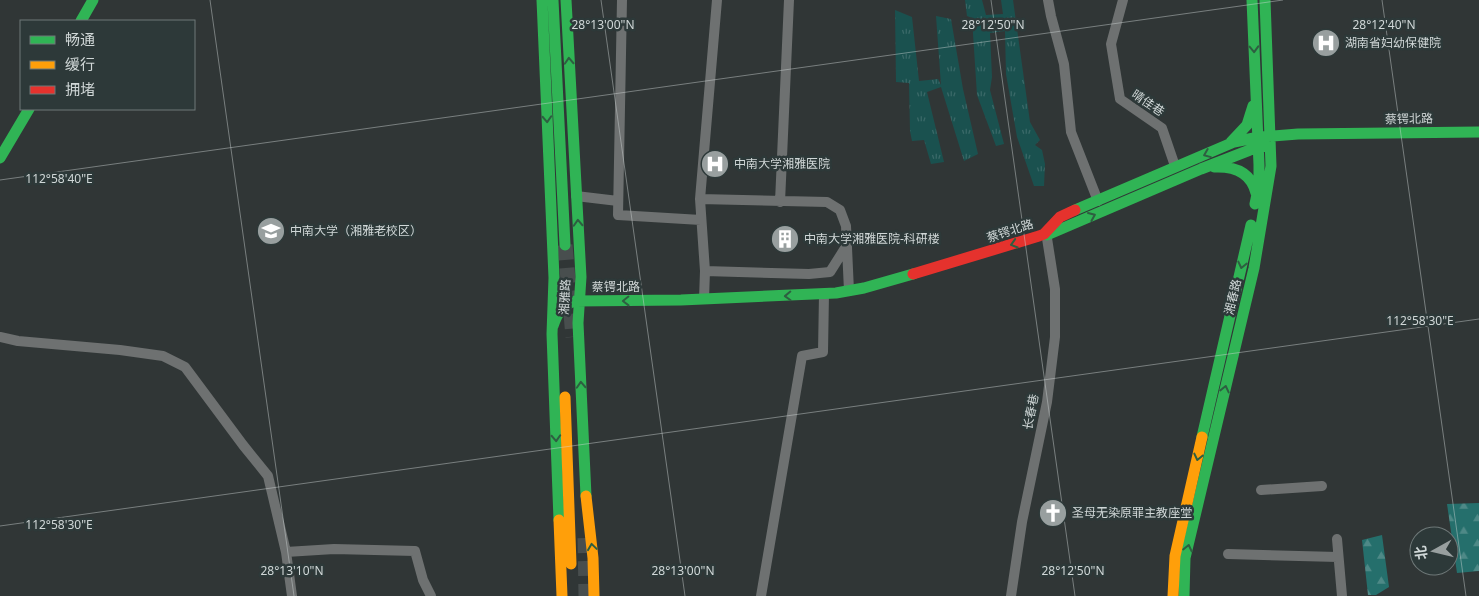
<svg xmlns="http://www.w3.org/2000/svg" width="1479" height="596" font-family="'Noto Sans','Noto Sans SC',sans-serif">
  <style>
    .grass { fill: url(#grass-tufts) }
    .forest { fill: url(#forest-firs) }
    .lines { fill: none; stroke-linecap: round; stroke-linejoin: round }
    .primary-tunnel { stroke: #484e4e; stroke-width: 15; stroke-dasharray: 15 8; stroke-linecap: butt }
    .street { stroke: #6e7171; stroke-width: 10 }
    .fast { stroke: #30b455; stroke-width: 11 }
    .slow { stroke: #ff9f0a; stroke-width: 11 }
    .jam { stroke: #e5322d; stroke-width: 11 }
    .oneway { stroke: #2e5e41 }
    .ticks { fill: none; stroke: #d0d7d7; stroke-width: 1; stroke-opacity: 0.45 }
    .labels { text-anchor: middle; stroke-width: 5; stroke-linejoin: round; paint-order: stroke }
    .poi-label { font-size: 12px; fill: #d0d7d7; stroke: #2d3939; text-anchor: start }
    .street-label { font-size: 12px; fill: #d0d7d7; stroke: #2d3939 }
    .ticks-label { font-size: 12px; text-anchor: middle; fill: #d0d7d7; stroke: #2d3939; stroke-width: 5; stroke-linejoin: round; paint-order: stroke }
  </style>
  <defs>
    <pattern id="grass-tufts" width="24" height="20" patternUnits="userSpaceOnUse" patternTransform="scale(1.25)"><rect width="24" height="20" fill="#1a514f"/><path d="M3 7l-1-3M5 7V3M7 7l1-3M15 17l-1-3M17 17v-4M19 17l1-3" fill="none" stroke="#3a6968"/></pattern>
    <pattern id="forest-firs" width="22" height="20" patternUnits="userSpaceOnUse" patternTransform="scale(1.25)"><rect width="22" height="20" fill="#256f6c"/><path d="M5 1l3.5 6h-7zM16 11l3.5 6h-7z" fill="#4e8987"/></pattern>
  </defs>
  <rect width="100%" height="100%" fill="#303636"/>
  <path class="grass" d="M965,0H982L986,15L1003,14L1001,0H1013L1030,122L1040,140L1035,145L1042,150L1045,164L1044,186H1034L1017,137L1006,74L1005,31L990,33L992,77L990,90L1004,144L996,146L977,95L972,18L967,16Z
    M895,10L912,17L919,81L938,79L941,85L936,16L951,19L963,89L978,154L964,161L941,87L927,92L944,162L931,164L924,140L912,141L910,131L909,83L896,82Z"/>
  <path class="forest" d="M1479,503V571L1457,573L1447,504Z
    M1382,535L1389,587L1376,595H1368L1362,540Z"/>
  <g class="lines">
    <path class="primary-tunnel" d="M565,245L573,337
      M585,538L586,596"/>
    <path class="street" d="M622,0L618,215L701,220
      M1048,0L1051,16L1064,64L1071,132L1098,201
      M1123,0L1111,44L1120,99L1162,128L1175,166
      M576,196L618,201
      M700,199L827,202L840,210L846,226L849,291
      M780,202L789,0
      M705,271L809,274L830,272L847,245
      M704,299L705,271L700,199L717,0
      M0,337L18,341L120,350L163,356L185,367L243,445L268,476L286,552L292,596
      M1261,490L1322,486
      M1337,539L1342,596
      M286,552L334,549L415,551L423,580L431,596
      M1228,554L1338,557
      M761,596L802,356L823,352L824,294
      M1011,596L1022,522L1047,402L1055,337V289L1046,232"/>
    <path class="fast" d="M542,0L554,278L552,334L559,520
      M553,0L565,245
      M566,0L581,277L578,323L586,496
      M1252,0L1259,165V185L1255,204
      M81,21L93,0
      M1231,142L1247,125L1253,106
      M0,158L29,109
      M1214,167C1234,166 1251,172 1256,193
      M1075,210L1234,142L1259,137L1298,134L1479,132
      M1047,235L1201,169L1250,150L1266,146
      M553,326C557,314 562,305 575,301L681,300L836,293L864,288L913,274
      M1202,437L1251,225
      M1184,596L1185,558L1254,268L1271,166L1265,0"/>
    <path class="slow" d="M565,397L571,564
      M586,496L593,558L594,596
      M559,520L562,596
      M1173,596L1175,556L1202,437"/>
    <path class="jam" d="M913,274L1039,236L1044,234L1060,217L1075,210"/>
  </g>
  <defs><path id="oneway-chevron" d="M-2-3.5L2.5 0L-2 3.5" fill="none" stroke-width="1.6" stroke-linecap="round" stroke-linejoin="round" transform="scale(1.25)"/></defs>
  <g class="oneway">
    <use href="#oneway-chevron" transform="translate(1254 49) rotate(88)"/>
    <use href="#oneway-chevron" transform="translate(569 61) rotate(-93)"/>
    <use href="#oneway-chevron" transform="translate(547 119) rotate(87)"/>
    <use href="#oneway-chevron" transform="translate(1207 154) rotate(158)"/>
    <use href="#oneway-chevron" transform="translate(1092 216) rotate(-23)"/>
    <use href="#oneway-chevron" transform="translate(578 223) rotate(-93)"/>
    <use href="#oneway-chevron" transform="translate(1014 244) rotate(163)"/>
    <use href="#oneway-chevron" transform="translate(1242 265) rotate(103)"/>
    <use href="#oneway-chevron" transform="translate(788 296) rotate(178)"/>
    <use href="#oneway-chevron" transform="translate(626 301) rotate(179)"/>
    <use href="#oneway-chevron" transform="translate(581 385) rotate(-93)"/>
    <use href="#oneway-chevron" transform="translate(1225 389) rotate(-77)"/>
    <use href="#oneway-chevron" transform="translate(556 438) rotate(87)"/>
    <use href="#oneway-chevron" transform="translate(1198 457) rotate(103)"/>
    <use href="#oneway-chevron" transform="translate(592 547) rotate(-98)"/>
    <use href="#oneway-chevron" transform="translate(1188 548) rotate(-77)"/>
  </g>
  <path class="ticks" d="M210,0L294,596M601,0L685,596M991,0L1075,596M1382,0L1466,596M0,180L1283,0M0,526L1479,319"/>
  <defs>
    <symbol id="hospital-disc" viewBox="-11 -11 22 22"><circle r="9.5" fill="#989f9f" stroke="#2d3939"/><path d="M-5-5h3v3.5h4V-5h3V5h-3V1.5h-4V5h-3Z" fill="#fff"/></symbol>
    <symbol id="university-disc" viewBox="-11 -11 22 22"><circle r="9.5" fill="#989f9f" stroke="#2d3939"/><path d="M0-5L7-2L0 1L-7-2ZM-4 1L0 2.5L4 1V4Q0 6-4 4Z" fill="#fff"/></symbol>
    <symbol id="building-disc" viewBox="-11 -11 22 22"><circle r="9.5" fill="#989f9f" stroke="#2d3939"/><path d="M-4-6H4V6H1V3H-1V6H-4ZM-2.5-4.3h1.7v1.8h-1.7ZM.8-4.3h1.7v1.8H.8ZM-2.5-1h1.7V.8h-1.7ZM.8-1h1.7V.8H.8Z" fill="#fff"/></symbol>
    <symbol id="church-disc" viewBox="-11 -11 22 22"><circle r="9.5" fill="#989f9f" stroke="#2d3939"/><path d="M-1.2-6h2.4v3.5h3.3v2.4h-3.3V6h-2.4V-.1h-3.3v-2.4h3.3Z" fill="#fff"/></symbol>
  </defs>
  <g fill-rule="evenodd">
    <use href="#hospital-disc" x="1310" y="27" width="32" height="32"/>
    <use href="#hospital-disc" x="699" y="148" width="32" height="32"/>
    <use href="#university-disc" x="255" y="215" width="32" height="32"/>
    <use href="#building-disc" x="769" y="223" width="32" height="32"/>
    <use href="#church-disc" x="1037" y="497" width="32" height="32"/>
  </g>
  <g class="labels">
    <g class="poi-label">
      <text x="1345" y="47">湖南省妇幼保健院</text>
      <text x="734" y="168">中南大学湘雅医院</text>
      <text x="290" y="235">中南大学（湘雅老校区）</text>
      <text x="804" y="243">中南大学湘雅医院-科研楼</text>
      <text x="1072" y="517">圣母无染原罪主教座堂</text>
    </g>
    <g class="street-label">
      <text transform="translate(1148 103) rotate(34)" y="4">晴佳巷</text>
      <text transform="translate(1409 119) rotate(-1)" y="4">蔡锷北路</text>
      <text transform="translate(1010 231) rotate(-18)" y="4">蔡锷北路</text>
      <text x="616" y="291">蔡锷北路</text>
      <text transform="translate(565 297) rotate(-87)" y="4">湘雅路</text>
      <text transform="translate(1233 297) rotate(-77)" y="4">湘春路</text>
      <text transform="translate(1031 412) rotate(-79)" y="4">长春巷</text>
    </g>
  </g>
  <g class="ticks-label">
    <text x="603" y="29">28°13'00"N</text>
    <text x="993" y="29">28°12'50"N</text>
    <text x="1384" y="29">28°12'40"N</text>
    <text x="59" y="183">112°58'40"E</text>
    <text x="1420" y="325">112°58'30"E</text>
    <text x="59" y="529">112°58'30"E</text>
    <text x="292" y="575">28°13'10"N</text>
    <text x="683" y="575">28°13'00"N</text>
    <text x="1073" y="575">28°12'50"N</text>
  </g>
  <rect x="20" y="20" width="175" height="90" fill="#2d3939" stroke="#6e7878"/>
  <rect x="30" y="36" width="25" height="8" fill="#30b455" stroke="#6e7878"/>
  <text x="65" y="45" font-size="15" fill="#d0d7d7">畅通</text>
  <rect x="30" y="61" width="25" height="8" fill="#ff9f0a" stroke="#6e7878"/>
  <text x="65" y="70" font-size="15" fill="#d0d7d7">缓行</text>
  <rect x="30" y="86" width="25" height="8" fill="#e5322d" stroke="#6e7878"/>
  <text x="65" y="95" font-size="15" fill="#d0d7d7">拥堵</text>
  <g transform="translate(1434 551) rotate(262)"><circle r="24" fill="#2d3939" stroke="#6e7878"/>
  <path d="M0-4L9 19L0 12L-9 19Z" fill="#989f9f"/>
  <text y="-8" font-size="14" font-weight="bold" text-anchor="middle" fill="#d0d7d7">北</text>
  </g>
</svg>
